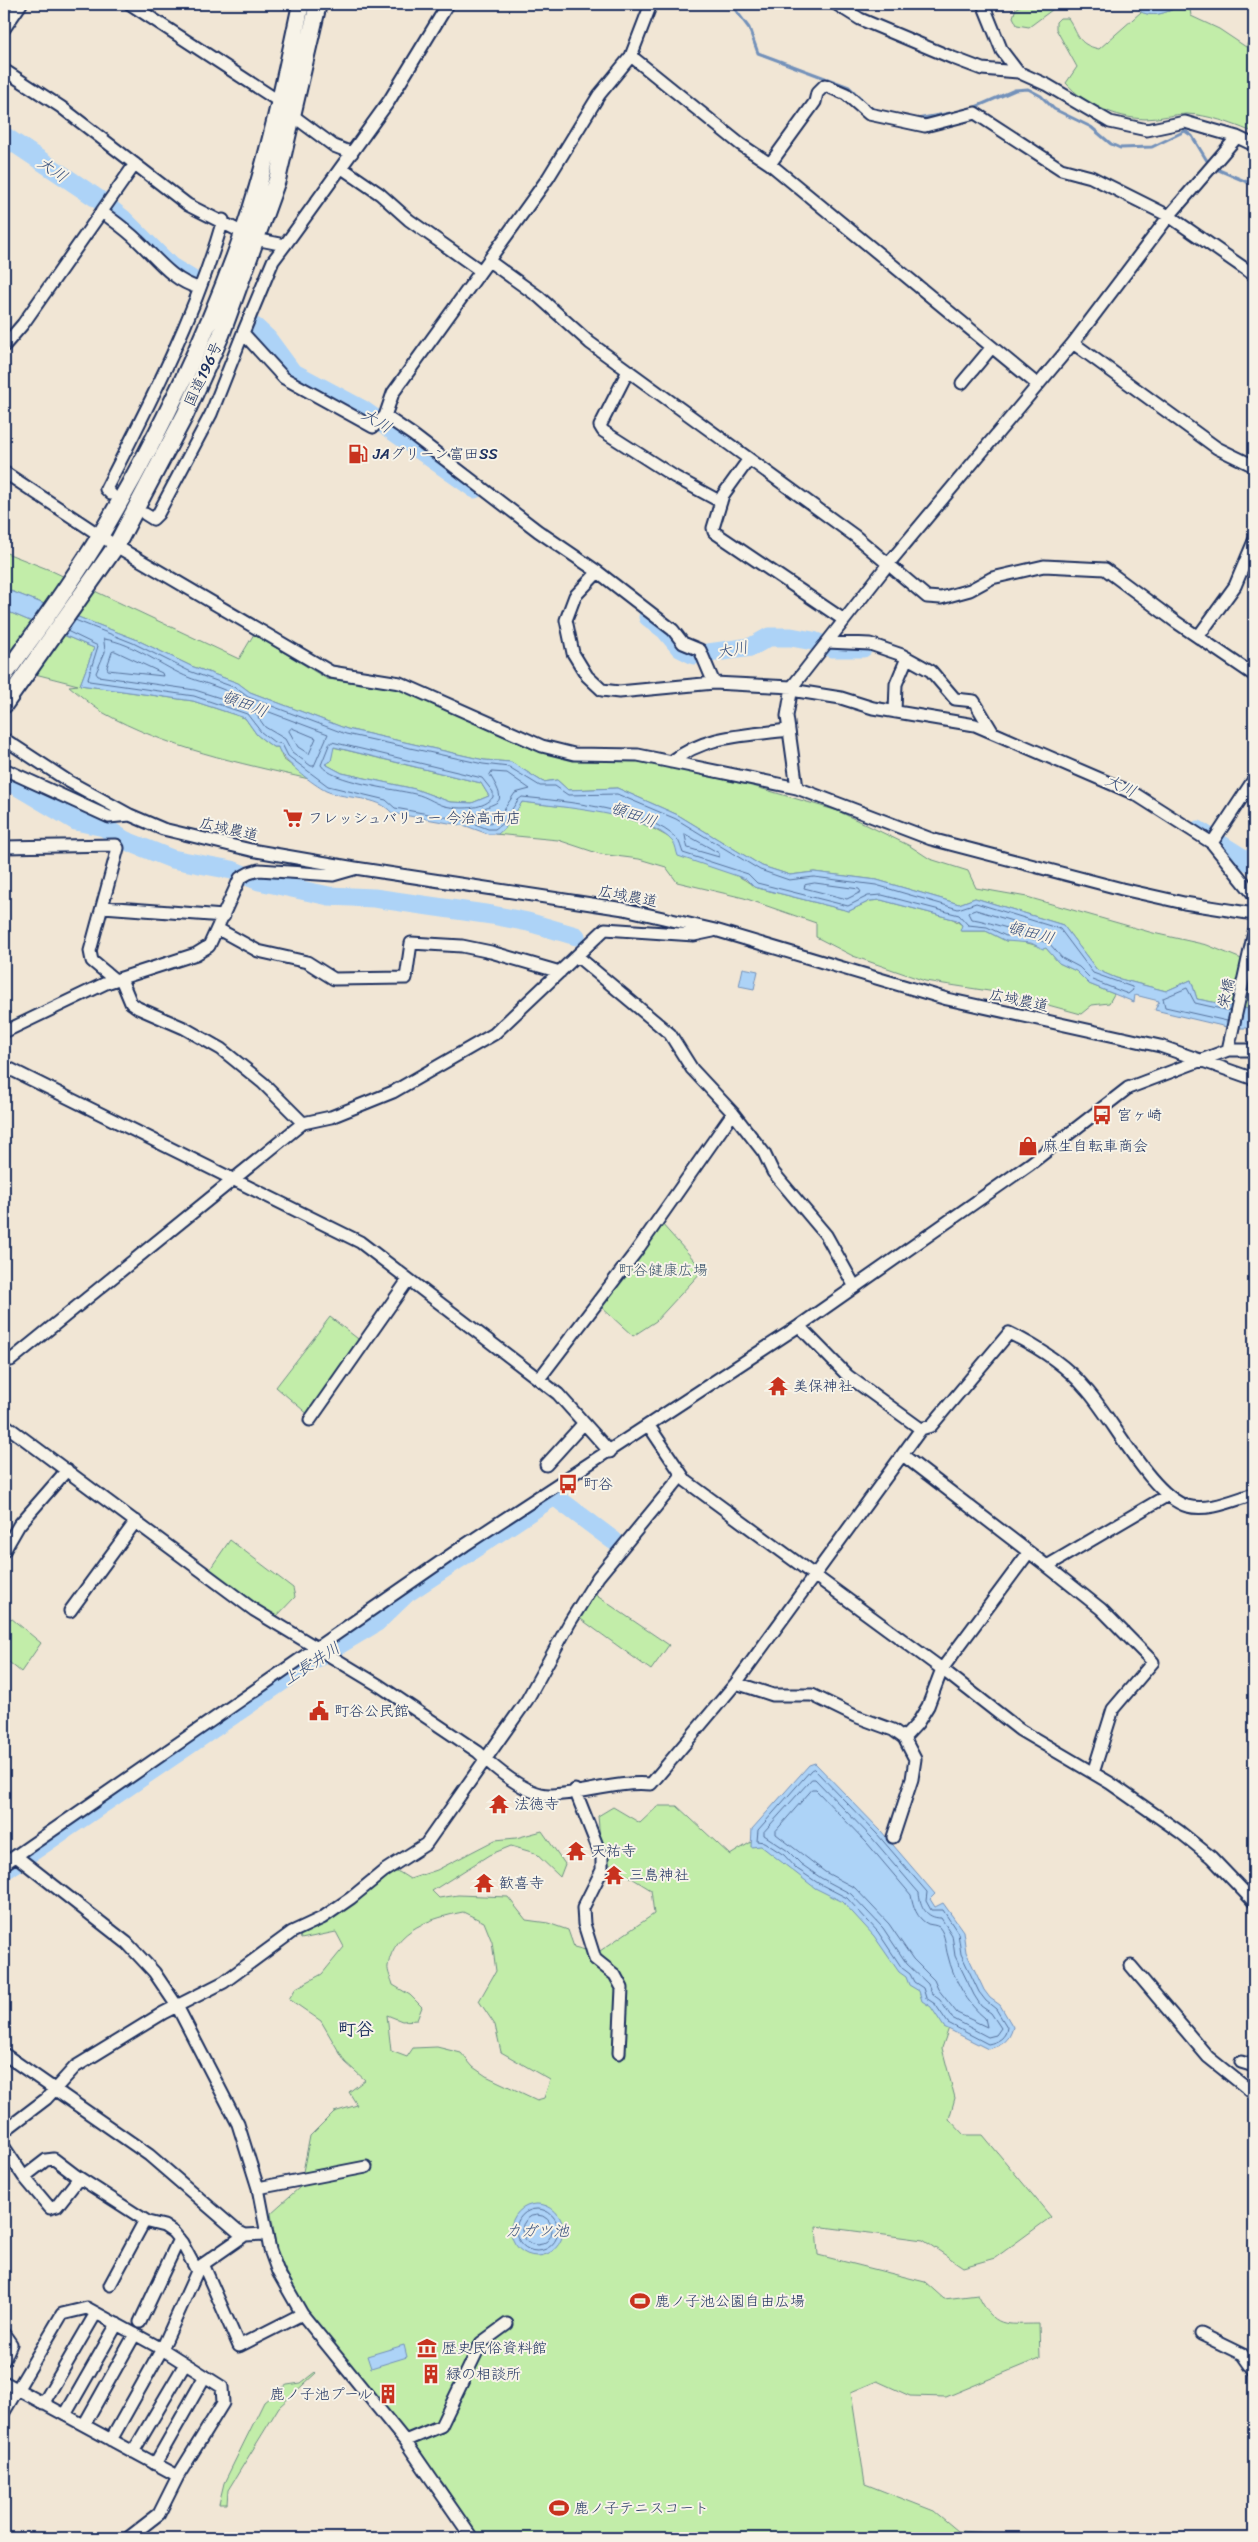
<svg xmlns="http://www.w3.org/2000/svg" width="1258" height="2542" font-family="Sriracha,'Klee One',sans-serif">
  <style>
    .green { fill: #c2eda9; stroke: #6e8e84; fill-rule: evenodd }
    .water { fill: #add3f7; stroke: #7391ba; fill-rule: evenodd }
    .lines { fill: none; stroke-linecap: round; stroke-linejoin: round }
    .shore { stroke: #55719b; stroke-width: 1 }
    .stream { stroke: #7391ba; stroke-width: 3 }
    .river { stroke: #add3f7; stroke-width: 19 }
    .minor-casing { stroke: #1b2f5e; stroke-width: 15 }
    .highway-casing { stroke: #1b2f5e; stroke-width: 20 }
    .minor { stroke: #f7f3e8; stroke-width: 11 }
    .highway { stroke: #f7f3e8; stroke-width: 16 }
    .labels { text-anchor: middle; stroke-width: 4; stroke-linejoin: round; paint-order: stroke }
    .street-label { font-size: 15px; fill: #1b2f5e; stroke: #f7f3e8 }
    .poi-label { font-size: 15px; fill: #1b2f5e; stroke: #f7f3e8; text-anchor: start }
    .park-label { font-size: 15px; fill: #3c556d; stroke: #f7f3e8 }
    .water-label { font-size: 16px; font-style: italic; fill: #38507d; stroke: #f7f3e8 }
    .quarter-label { font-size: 18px; font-weight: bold; fill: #1b2f5e; stroke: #f7f3e8 }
  </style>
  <rect width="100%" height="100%" fill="#f1e6d5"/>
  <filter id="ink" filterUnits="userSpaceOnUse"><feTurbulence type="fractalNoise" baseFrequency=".02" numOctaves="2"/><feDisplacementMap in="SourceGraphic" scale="10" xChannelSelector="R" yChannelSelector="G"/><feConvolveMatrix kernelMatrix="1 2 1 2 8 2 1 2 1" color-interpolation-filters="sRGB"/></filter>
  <g filter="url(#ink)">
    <path class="green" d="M1024,4H1060L1029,27L1017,25L1013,17L1016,8Z
      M1180,6L1190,9L1191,16L1219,29L1246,47L1254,26V120L1250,131C1230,123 1209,115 1187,114C1173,114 1159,119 1145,119C1116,118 1084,104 1066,83L1077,67L1056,29V22L1060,18H1068C1079,34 1076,44 1099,49L1141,12C1155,18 1167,12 1180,6Z
      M4,552L50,570L239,659L254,634L327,679L400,688L520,744L561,757L635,759L756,787L838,811L910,846L930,859L968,871L976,888L1027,897L1153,933L1207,945L1254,964V1010L1197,999L1191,980L1166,991L1116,978L1097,970L1063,925L975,898L959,904L877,880L814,872L790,875L762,866L678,815L617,788L568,790L557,780L543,782L511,762L484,760L347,729L250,692L238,683L191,666L135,639L8,590L4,586Z
      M4,610L94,648L80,685L193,701L245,718L257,735L273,747H278L283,759L309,779C239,763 166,748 102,712C91,705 80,695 69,686L78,685L4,666Z
      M333,747L481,783L489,796L472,803L450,802L415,789L342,773L325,764L331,761Z
      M522,802C559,807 600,808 635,821C663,831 686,849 711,864C726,872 743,876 754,887L849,911L870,901L881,900L953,919L962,925L961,931H986L1006,941L1016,940L1046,948L1059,963L1076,971L1089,984L1114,994L1109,1003L1092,1005L1081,1014L1008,994L925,981L853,956L816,937V923L744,898L677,882L666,867L639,859L600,854L558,840L495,834L507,826Z
      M661,1223L703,1270L656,1321L633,1336L600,1306Z
      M330,1317L362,1342L310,1416L276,1387Z
      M230,1540L293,1588L295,1597L275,1618L208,1572Z
      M594,1594L669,1645L651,1670L578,1617Z
      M11,1618L41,1643L21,1672L4,1658V1629Z
      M658,1806H677L730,1855L769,1831L854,1895L953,2016L942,2048L955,2098L949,2119L964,2135H983L1051,2217L995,2258L963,2267L923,2240L816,2226L818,2255L925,2282L944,2299L978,2295C995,2329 1004,2324 1039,2324L1040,2358L946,2397L910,2396L877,2381L851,2392L865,2484L934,2511L958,2531L1005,2534L1008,2538H478L443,2483L423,2460L306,2310L277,2253L271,2213L300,2187L310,2136L334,2112L357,2105L349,2092L365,2080L345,2062L321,2021L289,1999L296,1988L322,1974L344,1947L336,1932L301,1939L298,1928L385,1873L399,1872L410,1879L437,1870L495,1840L516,1838L542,1831L565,1864L560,1877L535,1853L511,1846L489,1855L432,1891L439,1898L458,1895L508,1897L526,1920L548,1923L568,1930L574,1947L597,1953L654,1914L651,1890L609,1864L600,1839L598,1816L613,1807L640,1823ZM463,1912L484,1922L492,1942L496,1971L479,2001L495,2025L501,2052L550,2080L544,2098L537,2100L486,2076L473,2067L461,2053L437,2047L413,2048L407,2057L391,2051L387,2015L402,2021L417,2020L422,2007L410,1995L393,1985C392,1980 387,1972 388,1966C394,1929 432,1918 463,1912Z
      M315,2372L316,2373L279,2407L228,2490L227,2504H219L224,2483L264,2402L280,2389L287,2385L301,2383Z"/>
    <path class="water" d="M1139,4H1180V6C1167,12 1155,18 1141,12Z
      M4,586L8,590L135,639L191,666L238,683L250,692L347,729L484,760L511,762L543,782L557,780L568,790L617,788L678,815L762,866L790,875L814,872L877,880L959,904L975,898L1063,925L1097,970L1116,978L1166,991L1191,980L1197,999L1254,1010V1028H1231L1155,1010L1159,1001L1135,995L1134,1002L1089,984L1076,971L1059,963L1046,948L1043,949L1031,943L1006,941L986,931H960L962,925L957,920L881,900L870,901L849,911L754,887L746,879L678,856C676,851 676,845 673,842C649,813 559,807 522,802L507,826L498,834H488L466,826L392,813C377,795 347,800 326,791C314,785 281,760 278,747H273L257,735L245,718L193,701L80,685L94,648L4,610ZM334,747L481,783L489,796L472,803L450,802L415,789L342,773L325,764L331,761Z
      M743,968L758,971L754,989L739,986Z
      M815,1763L881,1831L935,1894L930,1899L935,1907L943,1903L963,1931L966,1952L984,1990L990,1998L1000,2005L1013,2027C1009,2042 1002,2045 988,2049L944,2027L931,2007L922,2001L919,1991L909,1985L906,1977L899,1972L874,1936L843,1902L815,1888L761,1846L751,1847L752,1829L809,1765Z
      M511 2230a26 26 0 1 1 52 0a26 26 0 1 1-52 0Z
      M404,2345L407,2357L371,2368L367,2356Z"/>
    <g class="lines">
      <path class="shore" d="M67,631L98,646L88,678L89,681L194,696L247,714L261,732L274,742L282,744L288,756L328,786L386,800L395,808L467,821L488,829H495L503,823L518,800L522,797C562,801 649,809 677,839C680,842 681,848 683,853L748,874L757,883L848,906L868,896L882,895L959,915L968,925L987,927L1006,936L1017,935L1049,943L1062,958L1079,967L1092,980L1128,994L1133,990L1132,987L1093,973L1060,929L976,903L958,909L876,885L814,877L789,880L760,870L676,819L617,794L568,795L555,786H540L509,767L483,764L346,734L248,697L236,688L189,671L133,643L75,620
        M104,639C134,643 162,667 190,678C203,683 237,691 242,703L239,704L195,690L98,676L96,673L105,652Z
        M115,651L162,673L163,676L108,670L107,667L112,652Z
        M256,707L328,734L314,766H311L292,752L285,739L265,727L253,710Z
        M292,728L316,738L309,754L298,747L289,731Z
        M332,742L482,778L493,792V797C485,809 463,809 450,807C438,806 427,796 415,794C395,789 331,782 321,765L329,745Z
        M492,772L507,773L530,789L515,793L498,818L490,823L475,815C492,798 512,811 490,775Z
        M685,834L719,853V857L688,848Z
        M815,883L859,889L861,892L847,899L804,888L805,885Z
        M976,910L1032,927L1034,930C1021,936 988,920 971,919L968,913Z
        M1227,1021L1165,1007L1163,998L1187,988L1195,1003L1230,1011
        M814,1769L877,1834L927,1892L926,1901L931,1910H943L958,1933L961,1954L979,1992L986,2001L996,2009L1007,2027C1006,2038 998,2042 988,2044L948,2023L935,2004L926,1998L923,1988L914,1982L910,1974L902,1968L878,1932L847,1898L818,1883L797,1869L784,1855L764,1842L757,1841L758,1830L811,1770Z
        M812,1779H815L872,1838L919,1893C920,1906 926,1918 941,1918L952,1935L955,1956L974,1995L981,2006L991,2013L1001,2028L996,2035L988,2037L952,2018L940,2000L932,1994L928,1984L907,1964L883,1928L851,1894L821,1878L801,1864L788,1851L764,1835V1832Z
        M812,1790H816L867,1843L911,1895C913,1906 917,1919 928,1924C932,1925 936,1925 939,1927C946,1935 945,1947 948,1956C953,1978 968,2005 985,2018L987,2027L957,2013L938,1989L934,1980L913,1959L889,1924L855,1888L825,1872L776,1834V1831Z
        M516 2230a21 21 0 1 1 42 0a21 21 0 1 1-42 0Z
        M522 2230a15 15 0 1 1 30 0a15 15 0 1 1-30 0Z"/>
      <path class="stream" d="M731,4L749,28L758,53L849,87L871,108L879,111
        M971,109L1015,90L1028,89L1041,96L1054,109L1091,127L1111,144L1120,148L1152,147L1185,131L1192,136L1209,164
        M917,119L962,111
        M1214,168L1254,185"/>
      <path class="river" d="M4,136L98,199L123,219L170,266L193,280
        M255,327L267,338L292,372L363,410L475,489
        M648,617L665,630L680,648L694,655L751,647L769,637H791L813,641L832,648H863
        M5,779L76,821L104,827L124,840L172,859L232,870L259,881L329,896L374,898L492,915L528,922L576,936
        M1198,830L1254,865
        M4,1871L315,1659L377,1622L407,1593L554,1496L614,1541"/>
      <defs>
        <path id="minor" d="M130,4L280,102
          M836,4L860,19L953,58L982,69L1018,72
          M983,4L1002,51L1018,72L1047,85L1110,122L1147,130L1185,122L1237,137L1254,145
          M4,29L21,4
          M631,56L740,144L770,164L1038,385
          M4,70L61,107L188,205L255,239L285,245L389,101L448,4
          M292,115L334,146L352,153
          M770,164L815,102L817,93L825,85L846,94L869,114L925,126L975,113L1061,169L1091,177L1169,216L1254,275
          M342,168L380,194L409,220L481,271
          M102,212C114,221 127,230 138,241C158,260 173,281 199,288
          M285,245L273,261L243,333L284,378L373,427L385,416L393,393L548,178L599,95L631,56L651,4
          M489,261L539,297L590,343L855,536L927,597L941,598L970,590L992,578L1044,566L1105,569L1176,622L1254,675
          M1073,343L1217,448L1254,466
          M4,346L23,324L135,164
          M628,371L600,426L603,431L675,477L721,502
          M962,383L992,347
          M385,416L413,435L538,531L598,572L673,630L683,643L700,650L714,683
          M749,459L723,495L713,528L714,532L844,620
          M4,472L116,546L331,672L400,683L542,746L574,754L638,755L797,788L931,839L1122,889L1184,903L1254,914
          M111,494L106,489C150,403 196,314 223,220
          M145,514L153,519L158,514L211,414L243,333
          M598,572L575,596L566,620L573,653L587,676L602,690L619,692L714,683L792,687
          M1198,637L1235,586L1254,541
          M827,642L870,644L902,655L931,671L955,699L974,701L992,731
          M791,690L841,698L873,708L975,725L1135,794L1212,843L1254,895
          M895,712L896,684L907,658
          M4,739L68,781L130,815L163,829L251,850L355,868L624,909L715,930L947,999L1160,1046L1254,1079
          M671,762C707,734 745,736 788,730
          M4,769L109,817L130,815
          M797,788L787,716L792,687L889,563L1073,343L1169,216L1237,137
          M1212,843L1254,779
          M4,847L116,845L118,848L90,951L92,961L115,980
          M103,907L224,916
          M218,929L258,951L307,962L334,979L406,978L411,943L462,946L491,952L560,972
          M577,956L670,1034L692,1069L733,1113L764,1153L773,1172L826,1235L855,1287
          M121,979L131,1003L138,1008L184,1028L221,1049L263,1083L303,1123
          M4,1032L106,983L196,954L209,946L240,878L249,873L259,870L333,875L354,869
          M1228,1050L1254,932
          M4,1066L360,1242L558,1394L610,1452
          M799,1326L848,1376L921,1429
          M4,1357L11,1360L303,1123L331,1117L393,1092L494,1034L605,929L694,935L713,931
          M539,1379L635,1253L733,1113
          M310,1420L408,1280
          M4,1424L254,1610L380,1686L478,1752C493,1767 526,1795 549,1795C584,1794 615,1781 651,1784L736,1683L921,1429L931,1426L1009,1333C1038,1347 1065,1364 1086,1389C1112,1417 1151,1496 1187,1506C1208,1512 1234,1500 1254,1494
          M649,1426L686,1481L942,1669L1020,1730L1110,1783L1180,1832L1211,1857L1254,1902
          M904,1456L1047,1566L1168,1495
          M546,1465L584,1423
          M4,1551L19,1525L67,1470
          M1047,1566L1101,1609L1153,1662L1113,1709L1093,1773
          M70,1611L136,1521
          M736,1683L773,1695H812L855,1716L893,1730L904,1738L915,1759L912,1779L893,1837
          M904,1738L917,1724L928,1706L942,1669L1029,1552
          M575,1790L602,1858V1870L583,1908L584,1924L595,1959L615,1975L622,1988L619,2053
          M16,1856L127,1943L154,1972L177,2006L238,2124L258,2188L270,2250L278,2272L302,2314L405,2441L472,2538
          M4,1864L465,1545L799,1326L1030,1164L1128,1088L1228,1050H1254
          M1131,1966L1208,2057L1254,2094
          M4,2054L149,2155L237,2231L245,2235L266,2234
          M1241,2062L1254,2066
          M4,2131L46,2099L75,2067L163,2013L224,1982L292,1932L322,1918L351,1898L384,1871L426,1844L527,1700L570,1622L598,1577L682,1475
          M4,2147L24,2177L46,2160L54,2159L75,2175L148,2222L164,2226L173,2232L182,2243L197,2271
          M24,2177L50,2208L57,2206L79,2178
          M258,2188L366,2167
          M203,2264L239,2346L302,2314
          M110,2285L145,2220
          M140,2322L179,2239
          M4,2334L11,2344L4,2360
          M1201,2334L1242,2354L1254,2371
          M4,2382L17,2389L178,2476L223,2403L222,2387L162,2349L87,2308L62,2314L4,2412
          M43,2404L96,2313
          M65,2415L117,2324
          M84,2425L135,2334
          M111,2440L162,2349L199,2267L245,2235
          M405,2441L441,2426L481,2343L507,2324
          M133,2452L185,2364
          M155,2464L205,2376
          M128,2538L159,2514L178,2476"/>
        <path id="highway" d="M4,676C37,630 71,584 100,536C157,440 207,337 244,231C269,157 285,80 301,4
          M4,705L116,546L185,415L221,335L277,180L318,4"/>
      </defs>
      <use href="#minor" class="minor-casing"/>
      <use href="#highway" class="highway-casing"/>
      <use href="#minor" class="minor"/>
      <use href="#highway" class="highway"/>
    </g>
  </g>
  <defs>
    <symbol id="fuel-bare" viewBox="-9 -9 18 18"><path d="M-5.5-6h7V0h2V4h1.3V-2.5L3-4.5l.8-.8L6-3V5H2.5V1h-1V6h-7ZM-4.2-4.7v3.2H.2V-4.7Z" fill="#c8321e" stroke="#f7f3e8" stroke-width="2.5" paint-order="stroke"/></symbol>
    <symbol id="supermarket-bare" viewBox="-9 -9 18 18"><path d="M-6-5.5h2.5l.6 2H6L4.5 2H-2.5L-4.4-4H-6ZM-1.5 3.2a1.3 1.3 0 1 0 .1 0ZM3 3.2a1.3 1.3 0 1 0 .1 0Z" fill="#c8321e" stroke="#f7f3e8" stroke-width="2.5" paint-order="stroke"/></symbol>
    <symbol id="bus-bare" viewBox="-9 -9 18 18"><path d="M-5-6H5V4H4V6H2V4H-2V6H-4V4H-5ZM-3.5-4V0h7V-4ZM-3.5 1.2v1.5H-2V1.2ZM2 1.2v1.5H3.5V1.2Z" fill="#c8321e" stroke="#f7f3e8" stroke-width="2.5" paint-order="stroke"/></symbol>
    <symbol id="shop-bare" viewBox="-9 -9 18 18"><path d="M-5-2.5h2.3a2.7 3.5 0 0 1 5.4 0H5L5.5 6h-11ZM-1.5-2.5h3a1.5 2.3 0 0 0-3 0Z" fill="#c8321e" stroke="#f7f3e8" stroke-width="2.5" paint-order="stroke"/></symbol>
    <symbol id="temple-bare" viewBox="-9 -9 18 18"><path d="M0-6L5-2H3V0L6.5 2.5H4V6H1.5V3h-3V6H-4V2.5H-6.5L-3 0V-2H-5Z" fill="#c8321e" stroke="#f7f3e8" stroke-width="2.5" paint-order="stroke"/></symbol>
    <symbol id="civic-bare" viewBox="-9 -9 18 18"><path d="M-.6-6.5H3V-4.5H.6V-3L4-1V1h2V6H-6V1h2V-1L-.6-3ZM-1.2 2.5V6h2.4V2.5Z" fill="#c8321e" stroke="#f7f3e8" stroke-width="2.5" paint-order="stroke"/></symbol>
    <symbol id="stadium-bare" viewBox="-9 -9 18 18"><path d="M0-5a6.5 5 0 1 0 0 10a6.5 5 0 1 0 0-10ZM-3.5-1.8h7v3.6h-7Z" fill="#c8321e" stroke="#f7f3e8" stroke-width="2.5" paint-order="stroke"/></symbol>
    <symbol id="museum-bare" viewBox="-9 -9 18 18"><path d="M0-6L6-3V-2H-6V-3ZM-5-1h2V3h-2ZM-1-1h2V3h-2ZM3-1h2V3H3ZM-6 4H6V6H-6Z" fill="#c8321e" stroke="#f7f3e8" stroke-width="2.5" paint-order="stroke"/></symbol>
    <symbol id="building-bare" viewBox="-9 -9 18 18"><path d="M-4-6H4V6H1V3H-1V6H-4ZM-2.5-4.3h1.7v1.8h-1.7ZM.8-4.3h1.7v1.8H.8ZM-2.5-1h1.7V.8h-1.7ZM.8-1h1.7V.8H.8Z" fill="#c8321e" stroke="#f7f3e8" stroke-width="2.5" paint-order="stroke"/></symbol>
  </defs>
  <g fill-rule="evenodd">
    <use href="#fuel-bare" x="344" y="440" width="28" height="28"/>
    <use href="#supermarket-bare" x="279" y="804" width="28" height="28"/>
    <use href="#bus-bare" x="1088" y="1101" width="28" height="28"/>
    <use href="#shop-bare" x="1014" y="1132" width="28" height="28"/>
    <use href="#temple-bare" x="764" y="1372" width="28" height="28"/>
    <use href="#bus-bare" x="554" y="1470" width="28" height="28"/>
    <use href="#civic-bare" x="305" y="1697" width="28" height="28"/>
    <use href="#temple-bare" x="485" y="1790" width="28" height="28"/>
    <use href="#temple-bare" x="562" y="1837" width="28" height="28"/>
    <use href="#temple-bare" x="600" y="1861" width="28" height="28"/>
    <use href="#temple-bare" x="470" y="1869" width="28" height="28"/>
    <use href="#stadium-bare" x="626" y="2287" width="28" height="28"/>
    <use href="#museum-bare" x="413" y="2334" width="28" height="28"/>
    <use href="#building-bare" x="417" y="2360" width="28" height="28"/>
    <use href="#building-bare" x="374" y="2380" width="28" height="28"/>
    <use href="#stadium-bare" x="545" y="2494" width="28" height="28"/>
  </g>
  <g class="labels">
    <g class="street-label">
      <text transform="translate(203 374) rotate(-65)" y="5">国道196号</text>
      <text transform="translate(229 829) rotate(13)" y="5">広域農道</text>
      <text transform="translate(628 896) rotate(11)" y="5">広域農道</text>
      <text transform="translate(1226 993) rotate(-77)" y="5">栄橋</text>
      <text transform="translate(1019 1000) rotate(12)" y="5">広域農道</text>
    </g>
    <g class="poi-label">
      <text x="373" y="459">JAグリーン富田SS</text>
      <text x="308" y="823">フレッシュバリュー 今治高市店</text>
      <text x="1117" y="1120">宮ヶ崎</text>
      <text x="1043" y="1151">麻生自転車商会</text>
      <text x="793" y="1391">美保神社</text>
      <text x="583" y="1489">町谷</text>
      <text x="334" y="1716">町谷公民館</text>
      <text x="514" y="1809">法徳寺</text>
      <text x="591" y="1856">天祐寺</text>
      <text x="629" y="1880">三島神社</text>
      <text x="499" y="1888">歓喜寺</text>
      <text x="655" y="2306">鹿ノ子池公園自由広場</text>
      <text x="442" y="2353">歴史民俗資料館</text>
      <text x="446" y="2379">緑の相談所</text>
      <text x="373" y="2399" text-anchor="end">鹿ノ子池プール</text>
      <text x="574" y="2513">鹿ノ子テニスコート</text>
    </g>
    <g class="park-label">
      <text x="663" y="1275">町谷健康広場</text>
    </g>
    <g class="water-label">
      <text transform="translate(53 169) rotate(34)" y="6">大川</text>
      <text transform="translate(377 420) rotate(31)" y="6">大川</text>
      <text transform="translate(732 649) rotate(-11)" y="6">大川</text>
      <text transform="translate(245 703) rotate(21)" y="6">頓田川</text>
      <text transform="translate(1121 785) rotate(25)" y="6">大川</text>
      <text transform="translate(634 814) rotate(19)" y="6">頓田川</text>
      <text transform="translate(1031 932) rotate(15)" y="6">頓田川</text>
      <text transform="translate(311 1663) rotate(-33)" y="6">上長井川</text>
      <text x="537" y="2236">カガツ池</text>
    </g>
    <g class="quarter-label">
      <text x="356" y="2035">町谷</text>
    </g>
  </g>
  <rect width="1258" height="2542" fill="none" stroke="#f7f3e8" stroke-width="20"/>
  <rect x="10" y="10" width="1238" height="2522" fill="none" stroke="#1b2f5e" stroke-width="2" filter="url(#ink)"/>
</svg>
